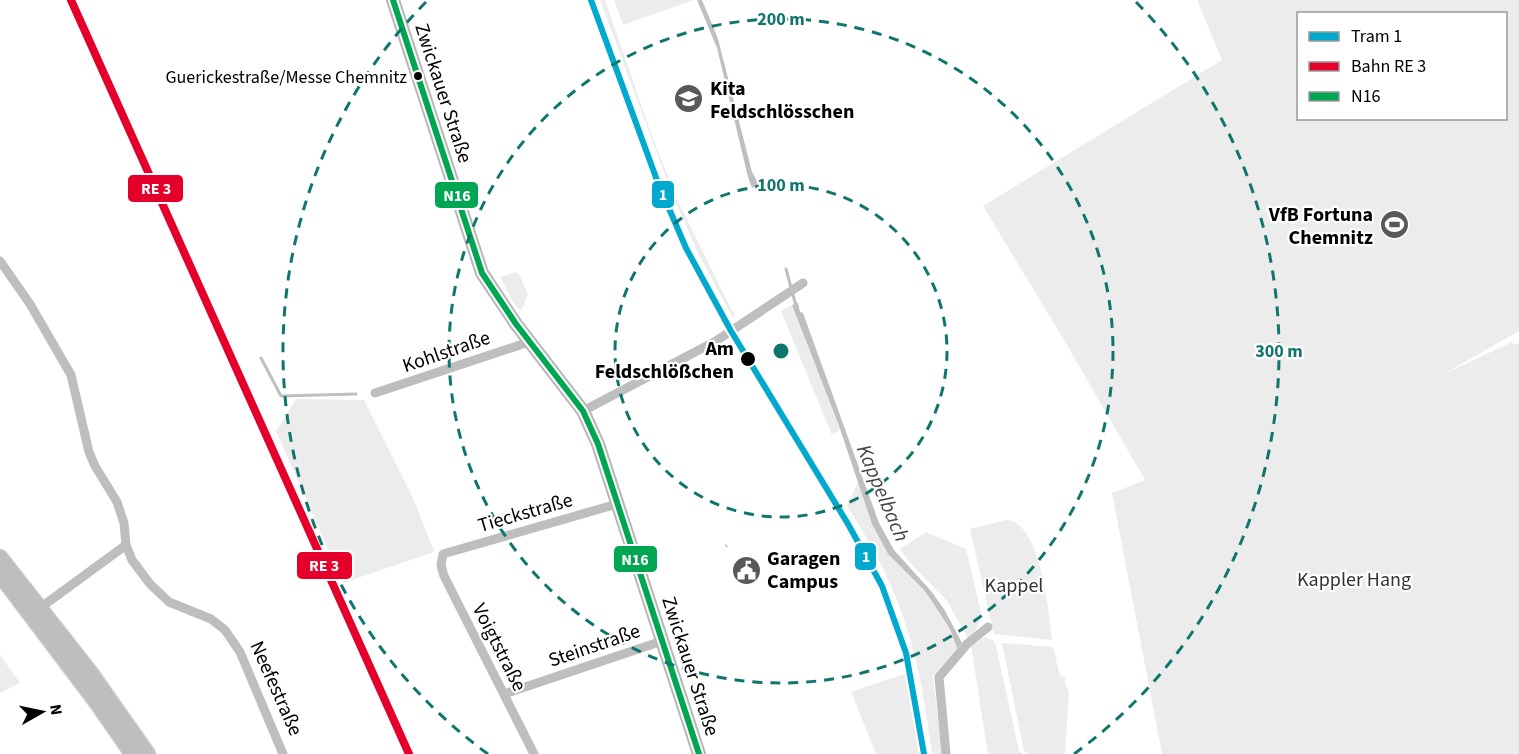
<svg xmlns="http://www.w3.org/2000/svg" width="1519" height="754" font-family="'Source Sans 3',sans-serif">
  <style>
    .green { fill: #ececec; fill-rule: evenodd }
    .water { fill: #bfbfbf }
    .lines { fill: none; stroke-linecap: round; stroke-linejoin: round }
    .stream { stroke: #bfbfbf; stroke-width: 3 }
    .primary-casing { stroke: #dbdbdb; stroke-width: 17 }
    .street { stroke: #bebebe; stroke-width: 9 }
    .secondary { stroke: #b8b8b8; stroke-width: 14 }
    .primary { stroke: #bebebe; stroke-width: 15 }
    .tram { stroke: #bebebe; stroke-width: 1.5 }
    .bus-1-casing { stroke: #fff; stroke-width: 10 }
    .bus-1 { stroke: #00a651; stroke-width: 6 }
    .rail-1-casing { stroke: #fff; stroke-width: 12 }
    .rail-1 { stroke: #e4002b; stroke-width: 8 }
    .tram-1-casing { stroke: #fff; stroke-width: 10 }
    .tram-1 { stroke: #00a9ce; stroke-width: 6 }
    .ring { fill: none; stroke: #0f766e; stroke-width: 3; stroke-dasharray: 10 8 }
    .bus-dot { fill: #000; stroke: #fff; stroke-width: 2 }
    .labels { text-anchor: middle; stroke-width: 4.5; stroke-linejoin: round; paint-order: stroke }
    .bus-label { font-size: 18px; fill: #000; stroke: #fff; text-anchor: end }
    .poi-label { font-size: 20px; font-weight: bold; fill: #000; stroke: #fff; text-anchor: start }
    .street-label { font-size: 20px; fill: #000; stroke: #fff }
    .stop-label { font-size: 20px; font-weight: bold; fill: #000; stroke: #fff; text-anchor: end }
    .park-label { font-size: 20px; fill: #333; stroke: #fff }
    .water-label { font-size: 21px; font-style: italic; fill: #444; stroke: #fff }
    .centre { fill: #0f766e; stroke: #fff; stroke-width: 3 }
    .ring-label { font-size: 18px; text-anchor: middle; font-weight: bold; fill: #0f766e; stroke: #fff; stroke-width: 4.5; stroke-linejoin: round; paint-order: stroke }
    .line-badge { stroke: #fff; stroke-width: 2 }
    .badge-label { font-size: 16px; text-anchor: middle; font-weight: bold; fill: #fff }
  </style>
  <rect width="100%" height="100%" fill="#fff"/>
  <path class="green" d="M600,0H605L652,136L676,197L734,315L733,318L699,255L673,196Z
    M614,0H694L623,25Z
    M1197,0H1519V331L1444,374L1512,342L1515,345L1519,343V754H1162L1112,493L1145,480L1067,345L983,206L1222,60ZM1298,14H1506V118H1298Z
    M516,272L520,276L528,295L521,311L513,302L500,277Z
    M792,305L840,430L832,435L781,311Z
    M296,399L364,400L413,498L444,576L434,552L343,583L276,431Z
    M858,482L872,524L888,554L924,590L950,629L957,648L933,676L942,754H932C926,714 921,674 909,635C896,589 873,546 847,506Z
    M1006,520C1041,521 1049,614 1052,640L994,634L970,529Z
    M926,532L966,549L982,617L975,632L968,638L947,601L910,563L900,549Z
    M985,637L994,641L996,646L1019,751L1023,754H988L971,646Z
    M1002,643L1053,647L1060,676L1065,677V683L1069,692L1065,754H1029L1024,751Z
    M0,655L20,683L0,693Z
    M907,673L920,754H876L851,692Z"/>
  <path class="water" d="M697,0H702L718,39L752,172L759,185L752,188L748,177L717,48Z
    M798,303L800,312L803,313L879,523L894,550L931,591L944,609L962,643L957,648L950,629L931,600L924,590L888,554L872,524L839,426L792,305Z"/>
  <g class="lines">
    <path class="stream" d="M786,269L796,306
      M261,358L281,396L356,394"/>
    <defs>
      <path id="primary" d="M0,557L91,673L148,754
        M0,575L96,702L132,754"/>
    </defs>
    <use href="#primary" class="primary-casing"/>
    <path class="street" d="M0,261L30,304L71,375L89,452L95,466L117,502L124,523L126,545L132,560L150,584L169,602L211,619L225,630L240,652L283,754
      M375,393L529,342
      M583,411L716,341L803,283
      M40,608L126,545
      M504,694L662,641
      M534,754L444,576L441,565L443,554L617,504
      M946,754L939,677L967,644L988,627"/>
    <path class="secondary" d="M393,0L482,273L516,324L583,411L598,444L699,754"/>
    <use href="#primary" class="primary"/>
    <path class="tram" d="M726,545L727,547"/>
    <defs>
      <path id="bus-1" d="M393,0L482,273L516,324L583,411L598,444L699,754"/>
    </defs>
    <use href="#bus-1" class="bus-1-casing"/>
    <use href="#bus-1" class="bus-1"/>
    <defs>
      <path id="rail-1" d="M71,0L409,754"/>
    </defs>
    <use href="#rail-1" class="rail-1-casing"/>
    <use href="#rail-1" class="rail-1"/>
    <defs>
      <path id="tram-1" d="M591,0L658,183L686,248L731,331L848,524L882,586L906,653L924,754"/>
    </defs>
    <use href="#tram-1" class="tram-1-casing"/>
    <use href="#tram-1" class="tram-1"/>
  </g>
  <g class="ring">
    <circle cx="781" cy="351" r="166"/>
    <circle cx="781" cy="351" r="332"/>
    <path d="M488 754A498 498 0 0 1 426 2M1136 2A498 498 0 0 1 1074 754"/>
  </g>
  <defs>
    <symbol id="school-disc" viewBox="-11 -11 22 22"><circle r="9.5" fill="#595959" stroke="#fff"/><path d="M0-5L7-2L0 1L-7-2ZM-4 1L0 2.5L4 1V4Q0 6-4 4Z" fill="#fff"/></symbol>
    <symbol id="stadium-disc" viewBox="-11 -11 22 22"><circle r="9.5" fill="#595959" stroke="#fff"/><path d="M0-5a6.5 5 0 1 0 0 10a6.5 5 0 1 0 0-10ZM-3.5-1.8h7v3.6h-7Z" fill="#fff"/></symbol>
    <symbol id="civic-disc" viewBox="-11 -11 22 22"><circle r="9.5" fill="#595959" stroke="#fff"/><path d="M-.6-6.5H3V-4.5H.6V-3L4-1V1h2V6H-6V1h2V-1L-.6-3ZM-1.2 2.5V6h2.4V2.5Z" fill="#fff"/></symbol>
  </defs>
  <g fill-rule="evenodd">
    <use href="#school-disc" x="672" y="82" width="33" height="33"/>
    <use href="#stadium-disc" x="1378" y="208" width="33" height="33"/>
    <use href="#civic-disc" x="730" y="554" width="33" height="33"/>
  </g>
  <g class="bus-dot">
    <circle cx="418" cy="76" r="5"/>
    <circle cx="748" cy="359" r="8"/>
  </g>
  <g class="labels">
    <g class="bus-label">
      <text x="407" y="83">Guerickestraße/Messe Chemnitz</text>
    </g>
    <g class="poi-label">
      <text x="710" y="95">Kita<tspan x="710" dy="23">Feldschlösschen</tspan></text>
      <text x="1373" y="221" text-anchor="end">VfB Fortuna<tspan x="1373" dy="23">Chemnitz</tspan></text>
      <text x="767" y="565">Garagen<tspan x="767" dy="23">Campus</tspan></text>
    </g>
    <g class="street-label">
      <text transform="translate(444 93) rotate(72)" y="7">Zwickauer Straße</text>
      <text transform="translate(446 351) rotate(-19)" y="7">Kohlstraße</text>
      <text transform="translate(525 512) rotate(-16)" y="7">Tieckstraße</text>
      <text transform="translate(594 645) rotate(-19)" y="7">Steinstraße</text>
      <text transform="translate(500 647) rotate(63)" y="7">Voigtstraße</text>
      <text transform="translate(691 666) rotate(72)" y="7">Zwickauer Straße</text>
      <text transform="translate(277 688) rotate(66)" y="7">Neefestraße</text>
    </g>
    <g class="stop-label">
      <text x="734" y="355">Am<tspan x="734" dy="23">Feldschlößchen</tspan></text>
    </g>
    <g class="park-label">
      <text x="1354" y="586">Kappler Hang</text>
      <text x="1014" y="592">Kappel</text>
    </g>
    <g class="water-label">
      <text transform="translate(883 493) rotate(67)" y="7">Kappelbach</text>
    </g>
  </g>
  <circle cx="781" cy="351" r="9" class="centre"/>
  <g class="ring-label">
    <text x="781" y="25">200 m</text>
    <text x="781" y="191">100 m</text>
    <text x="1279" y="357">300 m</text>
  </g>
  <g class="line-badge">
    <rect x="127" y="174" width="57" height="29" rx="6" fill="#e4002b"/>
    <rect x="651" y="180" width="24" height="29" rx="6" fill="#00a9ce"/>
    <rect x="434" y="181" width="45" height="28" rx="6" fill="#00a651"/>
    <rect x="854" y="542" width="23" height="29" rx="6" fill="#00a9ce"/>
    <rect x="613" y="545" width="45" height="28" rx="6" fill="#00a651"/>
    <rect x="296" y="551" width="57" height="29" rx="6" fill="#e4002b"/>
  </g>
  <g class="badge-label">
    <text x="156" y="194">RE 3</text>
    <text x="663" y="200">1</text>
    <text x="457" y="201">N16</text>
    <text x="866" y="562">1</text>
    <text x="635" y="565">N16</text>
    <text x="324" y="571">RE 3</text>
  </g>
  <rect x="1297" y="12" width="210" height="108" fill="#ffffff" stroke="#999999" stroke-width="1.5"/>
  <rect x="1309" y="32" width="30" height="9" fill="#00a9ce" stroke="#999999" stroke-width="1.5"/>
  <text x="1351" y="42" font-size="18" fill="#000000">Tram 1</text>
  <rect x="1309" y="62" width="30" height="9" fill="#e4002b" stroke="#999999" stroke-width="1.5"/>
  <text x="1351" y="72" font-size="18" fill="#000000">Bahn RE 3</text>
  <rect x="1309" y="92" width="30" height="9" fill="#00a651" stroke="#999999" stroke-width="1.5"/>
  <text x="1351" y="102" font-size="18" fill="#000000">N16</text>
  <g transform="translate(42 712) rotate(81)" stroke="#ffffff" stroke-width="4.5" paint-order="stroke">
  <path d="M0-4.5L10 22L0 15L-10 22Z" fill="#000000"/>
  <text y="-9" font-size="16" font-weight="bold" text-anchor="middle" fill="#000000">N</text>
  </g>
</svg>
